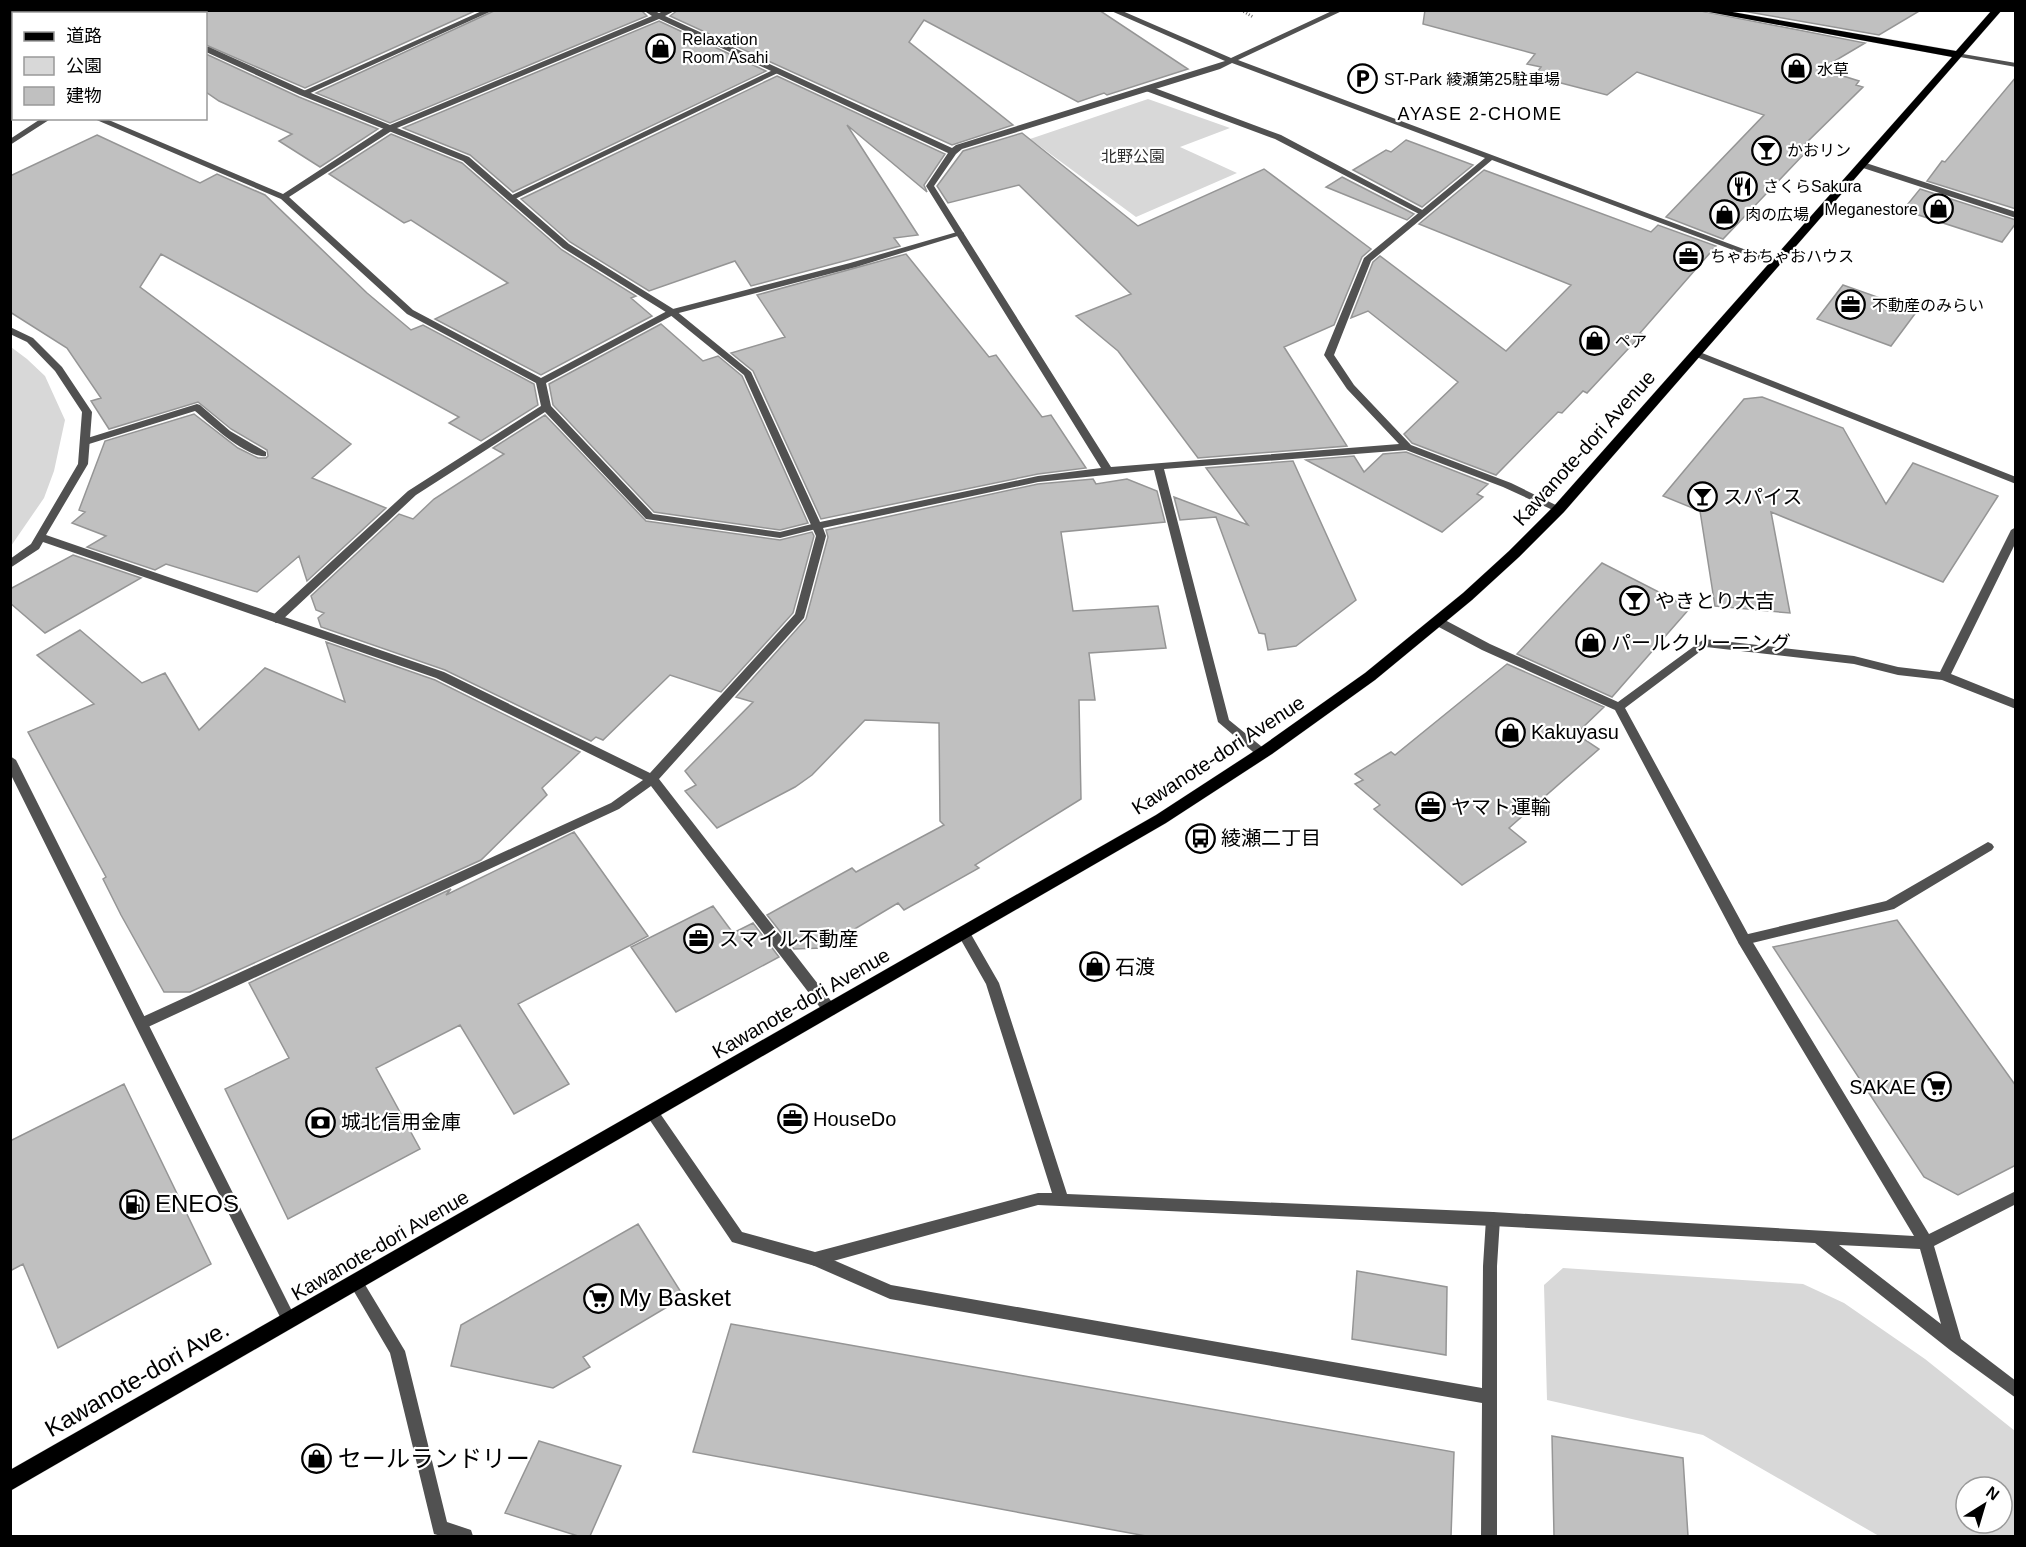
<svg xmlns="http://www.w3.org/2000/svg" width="2026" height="1547" font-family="Helvetica,'Noto Sans JP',sans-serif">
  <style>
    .green { fill: #d8d8d8; fill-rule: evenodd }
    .building { fill: #c0c0c0; stroke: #959595; stroke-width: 1.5 }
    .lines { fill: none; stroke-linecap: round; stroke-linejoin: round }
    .primary-casing { stroke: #dbdbdb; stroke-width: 1 }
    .path { stroke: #737373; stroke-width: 3; stroke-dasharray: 1 2; stroke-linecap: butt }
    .service { fill: #515151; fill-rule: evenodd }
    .minor { fill: #515151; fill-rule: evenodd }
    .tertiary { fill: #515151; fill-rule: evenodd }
    .primary { fill: #000; fill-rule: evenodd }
    .labels { text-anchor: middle; stroke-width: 4.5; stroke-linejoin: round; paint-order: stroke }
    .far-poi-label { font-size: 16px; fill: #000; stroke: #fff; text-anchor: start }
    .far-park-label { font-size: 16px; fill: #2f2f2f; stroke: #fff }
    .far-neighbourhood-label { font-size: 18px; letter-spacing: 1.5px; fill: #000; stroke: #fff }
    .street-label { font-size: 20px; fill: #000; stroke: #fff }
    .poi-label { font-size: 20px; fill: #000; stroke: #fff; text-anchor: start }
    .near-poi-label { font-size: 24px; fill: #000; stroke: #fff; text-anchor: start }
    .near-street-label { font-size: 24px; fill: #000; stroke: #fff }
  </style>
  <rect width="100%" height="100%" fill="#fff"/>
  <path class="green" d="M1148,99L1230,128L1180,147L1237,173L1136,217L1030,139Z
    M11,347L27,359L45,376L65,420L54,471L44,498L11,546Z
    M1563,1268L1803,1284L1844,1303L1925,1359L2015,1431V1536H1879L1703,1435L1547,1400L1544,1285ZM1966,1487H2002V1523H1966Z"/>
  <path class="building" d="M206,10H477L305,88L206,45Z
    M496,10H641L647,16L390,123L316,93Z
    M678,10H1099L1188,69L1107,95L1104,93L1078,102L924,20L909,42L1013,125L952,145L670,16Z
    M1425,10H1696L1865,43L1821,69L1859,81L1856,85L1863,87L1800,149L1807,151L1723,239L1666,217L1764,115L1637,72L1607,95L1534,76L1541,67L1527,64L1535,54L1423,24Z
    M1737,10H1921L1879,35Z
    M659,21L766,71L513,192L470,155L403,128Z
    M206,54L299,97L378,129L320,167L279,141L292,134L219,101L206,92Z
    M777,76L945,154L924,185L927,192L847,125L918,235L894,238L900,246L751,286L735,261L649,291L570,242L521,199Z
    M2016,77V209L1927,181L1942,161L1945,162Z
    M1022,133L1138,226L1264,169L1371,249L1362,257L1334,325L1284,347L1347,446L1198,458L1118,351L1076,316L1131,294L1019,185L948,203L937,186L963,151Z
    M391,134L462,163L562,250L636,296L631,298L652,316L541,375L435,319L508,283L411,220L404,223L329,174Z
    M97,135L200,183L217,174L265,195L367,293L411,330L423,325L534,384L538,405L481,441L449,423L459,417L161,254L140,287L351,444L312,478L386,508L307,581L299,556L257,592L166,564L155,570L87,547L106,536L72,523L85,512L79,510L105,441L194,414L238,448L258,458H266L268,456L267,450L231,429L198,402L109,429L91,401L101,398L67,348L10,312V176Z
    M1406,140L1473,165L1422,207L1353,170L1386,150L1391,152Z
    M1484,170L1651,232L1658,225L1716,246L1640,333L1642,334L1587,393L1583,391L1562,413L1558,412L1496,475L1412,443L1404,434L1458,382L1368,311L1351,318L1373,262L1380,256L1506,351L1571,285L1419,224Z
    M1342,177L1414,214L1407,220L1326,187Z
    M1920,189L2016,220V223L2002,242L1903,210Z
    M906,254L989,357L996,355L1042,417L1051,415L1086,468L1038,474L821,519L753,371L731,353L785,337L757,295Z
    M1843,285L1917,311L1891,346L1817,319Z
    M661,324L703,361L718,356L742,376L808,523L780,530L654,512L553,405L549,384Z
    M1762,397L1843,428L1886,504L1913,463L1998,496L1943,582L1771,512L1790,613L1715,606L1700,511L1663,496L1744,399Z
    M545,415L646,521L780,540L812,532L814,536L793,613L721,692L670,675L603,740L596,737L591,741L445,670L321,627L318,618L324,613L316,610L311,596L399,514L413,519L434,499L504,454L493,448Z
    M1406,452L1488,484L1477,494L1483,497L1442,532L1306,460L1354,456L1364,472L1383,454Z
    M1293,461L1356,600L1296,646L1268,650L1265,634L1259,633L1216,517L1180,520L1174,497L1248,525L1206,468Z
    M1093,479L1096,484L1127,479L1157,491L1165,522L1061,532L1073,611L1158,606L1166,648L1089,653L1095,700H1079L1081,799L975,865L979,868L904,910L898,903L823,948L794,949L767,915L852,868L856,872L944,825L940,821L939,723L865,720L812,775L795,787L717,828L685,791L696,785L685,771L753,702L736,697L806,619L828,537L826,530L1038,484Z
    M73,555L141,578L45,633L10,603V589Z
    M1602,563L1690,608L1612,697L1517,654Z
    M80,630L142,683L165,673L199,730L265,668L345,702L326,642L435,680L580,752L542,788L547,795L481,860L190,992H164L121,915L103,879L106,877L28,732L94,704L37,655Z
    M1507,664L1604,707L1576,734L1599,749L1509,828L1526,842L1462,885L1374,809L1380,805L1355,784L1363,780L1355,774L1391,752L1395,755Z
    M574,832L648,936L518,1004L569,1084L514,1114L460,1025L376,1068L420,1149L288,1219L225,1089L289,1058L249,983L451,889L446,895Z
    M713,906L733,933L753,923L779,957L676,1012L631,947Z
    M1897,920L2016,1086V1165L1958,1195L1924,1177L1773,947Z
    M124,1084L211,1264L58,1348L23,1264L10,1271V1141Z
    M638,1224L684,1297L583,1357L590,1367L553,1388L451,1366L461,1325Z
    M1357,1271L1447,1287L1446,1355L1352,1339Z
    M731,1324L1454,1452L1451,1536H1146L693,1452Z
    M1552,1436L1683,1458L1688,1536H1554Z
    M539,1441L621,1466L590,1536H578L505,1513Z"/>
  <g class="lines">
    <defs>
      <path id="primary" d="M1698,10H1721L1956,51L1992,10H2002L1564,512L1519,557L1472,600L1375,680L1272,754L1166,823L10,1491V1470L1156,815L1262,746L1365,673L1463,593L1509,551L1554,506L1952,57Z"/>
    </defs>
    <use href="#primary" class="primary-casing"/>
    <path class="path" d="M1241,10L1253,17"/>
    <path class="service" d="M484,10H494L306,95L299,93Z
      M775,69L782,71L513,200L506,198Z
      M1146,87H1152L1281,135L1428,213L1421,215L1275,139L1146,91Z
      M92,118H104L283,194L387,126H393V130L289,197L413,310L541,378L669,310L850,263L957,232H963L964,234L856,267L675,314L546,383L551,406L653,514L780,532L816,523L821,526L820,528L780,538L646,519L545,412L416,495L280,622L276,623L270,619L272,616L408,491L541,406L536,383L407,314L281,199Z
      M197,404L200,405L230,431L266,452V456C248,459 209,423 195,411L89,444H81L80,442L81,440Z
      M1988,842L1992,844L1994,847L1992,850L1894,909L1744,945L1739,944L1738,940L1739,936L1744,935L1886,901Z
      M1493,1212L1498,1214L1500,1219L1497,1266V1536H1481L1482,1403L890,1299L810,1264L808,1259L810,1254L815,1252L891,1285L1482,1388L1483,1266L1486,1219L1488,1214Z
      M356,1276L361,1278L405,1351L447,1522L471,1530L473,1536H441L434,1534L390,1353L349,1283L351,1278Z"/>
    <path class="minor" d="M111,10H121L125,14H115Z
      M643,10H653L659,13L665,10H676L665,16L952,148L956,145L1225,61L1109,10H1120L1231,58L1334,10H1344L1238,60L1781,263L1779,265H1773L1492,160L1371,261L1334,355L1354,385L1411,445L1511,483L1564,509L1563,511H1555L1503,487L1406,450L1164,469L1229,720L1267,751L1269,754L1267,757H1259L1218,722L1154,470L1038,482L823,528L826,536L804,618L659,779L835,1006L837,1010L835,1014L830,1016L825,1014L651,786L619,809L148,1027L143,1029L138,1027L136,1023L138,1019L611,803L643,780L436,678L43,542L39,549L10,568V559L31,544L78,464L82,412L55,371L27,342L10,334V327L33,338L62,367L92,412L88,464L46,535L444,672L650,773L795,614L816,536L744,375L669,314L563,248L463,161L300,95L206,52V47H209L306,91L390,125L652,16ZM659,19L948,153L926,186L1101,468L1038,476L820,522L751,372L675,310L569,244L469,157L397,128ZM1232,63L1485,158L1364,258L1324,355L1347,389L1399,444L1111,467L934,186L956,154L962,149L1220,69Z
      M1957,53L2016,63V67L1960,57L1956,55Z
      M42,118H52L10,145V139Z
      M1860,163H1866L2016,212V218L1860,167Z
      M1697,351L2016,477V484L1694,356L1692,354Z
      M2016,527V542L1951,674L2016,700V709L1942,680L1898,675L1854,664L1706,647L1625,708L1749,936L1929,1234L2016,1191V1204L1934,1246L1961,1339L2016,1381V1398L1950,1350L1815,1243L1493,1226L1038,1205L815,1266L732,1242L645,1113L647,1109L652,1107L657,1109L742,1232L815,1252L1038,1193H1052L986,984L957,933L958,929L963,928L968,929L999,983L1067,1194L1493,1212L1914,1236L1739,944L1615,710L1482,650L1435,625L1433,622L1439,618L1443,619L1490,644L1618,702L1704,639L1854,656L1898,667L1940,672L2011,530ZM1839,1245L1920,1249L1941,1324Z"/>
    <path class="tertiary" d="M10,756L16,760L294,1315L297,1320L294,1325L289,1327L284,1325L10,773Z"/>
    <use href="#primary" class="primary"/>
  </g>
  <defs>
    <symbol id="shop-ring" viewBox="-11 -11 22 22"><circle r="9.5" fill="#fff" stroke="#000" stroke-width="1.5"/><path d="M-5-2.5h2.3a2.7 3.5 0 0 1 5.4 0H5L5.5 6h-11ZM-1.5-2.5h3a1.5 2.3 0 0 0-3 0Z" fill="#000"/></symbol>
    <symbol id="parking-ring" viewBox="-11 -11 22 22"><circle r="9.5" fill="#fff" stroke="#000" stroke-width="1.5"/><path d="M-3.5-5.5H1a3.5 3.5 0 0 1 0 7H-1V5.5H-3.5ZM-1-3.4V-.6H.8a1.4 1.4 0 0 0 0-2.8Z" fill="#000"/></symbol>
    <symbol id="bar-ring" viewBox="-11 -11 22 22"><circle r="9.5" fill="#fff" stroke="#000" stroke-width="1.5"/><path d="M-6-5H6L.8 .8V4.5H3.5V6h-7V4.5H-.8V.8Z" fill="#000"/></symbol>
    <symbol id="restaurant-ring" viewBox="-11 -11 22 22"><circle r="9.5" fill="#fff" stroke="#000" stroke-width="1.5"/><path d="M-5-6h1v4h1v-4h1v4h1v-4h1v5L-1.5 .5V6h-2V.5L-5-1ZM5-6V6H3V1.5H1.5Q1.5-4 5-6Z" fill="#000"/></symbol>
    <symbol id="office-ring" viewBox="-11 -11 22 22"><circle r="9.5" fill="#fff" stroke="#000" stroke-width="1.5"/><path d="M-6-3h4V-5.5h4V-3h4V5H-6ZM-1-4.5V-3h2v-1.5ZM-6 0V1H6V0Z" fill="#000"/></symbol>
    <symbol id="bus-ring" viewBox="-11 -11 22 22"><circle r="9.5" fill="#fff" stroke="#000" stroke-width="1.5"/><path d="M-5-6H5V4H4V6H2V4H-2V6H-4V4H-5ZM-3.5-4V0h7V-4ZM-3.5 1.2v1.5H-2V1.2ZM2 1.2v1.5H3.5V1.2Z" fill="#000"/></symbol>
    <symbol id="supermarket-ring" viewBox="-11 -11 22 22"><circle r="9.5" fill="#fff" stroke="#000" stroke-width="1.5"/><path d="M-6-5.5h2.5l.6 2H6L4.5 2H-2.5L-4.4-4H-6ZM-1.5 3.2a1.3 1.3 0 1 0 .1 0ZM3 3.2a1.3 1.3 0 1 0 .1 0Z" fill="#000"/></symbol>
    <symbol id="bank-ring" viewBox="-11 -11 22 22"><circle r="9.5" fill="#fff" stroke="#000" stroke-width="1.5"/><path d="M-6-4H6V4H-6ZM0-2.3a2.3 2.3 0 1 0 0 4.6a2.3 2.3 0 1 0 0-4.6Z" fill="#000"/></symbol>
    <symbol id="fuel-ring" viewBox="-11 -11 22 22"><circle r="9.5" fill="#fff" stroke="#000" stroke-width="1.5"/><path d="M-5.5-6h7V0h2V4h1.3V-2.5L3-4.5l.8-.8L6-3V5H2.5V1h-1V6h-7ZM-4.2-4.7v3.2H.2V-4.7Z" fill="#000"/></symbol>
  </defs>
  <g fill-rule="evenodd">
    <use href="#shop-ring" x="644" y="32" width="33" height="33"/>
    <use href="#shop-ring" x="1780" y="52" width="33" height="33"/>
    <use href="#parking-ring" x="1346" y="62" width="33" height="33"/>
    <use href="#bar-ring" x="1750" y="134" width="33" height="33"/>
    <use href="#restaurant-ring" x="1726" y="170" width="33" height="33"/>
    <use href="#shop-ring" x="1922" y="192" width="33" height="33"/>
    <use href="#shop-ring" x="1708" y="198" width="33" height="33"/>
    <use href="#office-ring" x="1672" y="240" width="33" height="33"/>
    <use href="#office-ring" x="1834" y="288" width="33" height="33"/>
    <use href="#shop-ring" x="1578" y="324" width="33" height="33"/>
    <use href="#bar-ring" x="1686" y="480" width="33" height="33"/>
    <use href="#bar-ring" x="1618" y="584" width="33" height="33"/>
    <use href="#shop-ring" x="1574" y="626" width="33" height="33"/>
    <use href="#shop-ring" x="1494" y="716" width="33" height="33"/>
    <use href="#office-ring" x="1414" y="790" width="33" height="33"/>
    <use href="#bus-ring" x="1184" y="822" width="33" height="33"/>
    <use href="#office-ring" x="682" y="922" width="33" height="33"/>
    <use href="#shop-ring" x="1078" y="950" width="33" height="33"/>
    <use href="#supermarket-ring" x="1920" y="1070" width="33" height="33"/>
    <use href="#office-ring" x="776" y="1102" width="33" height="33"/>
    <use href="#bank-ring" x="304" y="1106" width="33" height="33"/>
    <use href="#fuel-ring" x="118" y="1188" width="33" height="33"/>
    <use href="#supermarket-ring" x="582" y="1282" width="33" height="33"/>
    <use href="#shop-ring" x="300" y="1442" width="33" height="33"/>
  </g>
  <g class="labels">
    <g class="far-poi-label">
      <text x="682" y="45">Relaxation<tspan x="682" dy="18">Room Asahi</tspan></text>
      <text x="1817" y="75">水草</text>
      <text x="1384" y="85">ST-Park 綾瀬第25駐車場</text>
      <text x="1787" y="156">かおリン</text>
      <text x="1763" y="192">さくらSakura</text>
      <text x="1918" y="215" text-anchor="end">Meganestore</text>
      <text x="1745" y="220">肉の広場</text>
      <text x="1710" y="262">ちゃおちゃおハウス</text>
      <text x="1872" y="311">不動産のみらい</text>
      <text x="1615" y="347">ペア</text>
    </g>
    <g class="far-park-label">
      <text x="1133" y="162">北野公園</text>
    </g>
    <g class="far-neighbourhood-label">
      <text x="1480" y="120">AYASE 2-CHOME</text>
    </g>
    <g class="street-label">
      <text transform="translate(1584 448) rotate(-48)" y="7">Kawanote-dori Avenue</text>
      <text transform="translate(1218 755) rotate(-33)" y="7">Kawanote-dori Avenue</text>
      <text transform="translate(801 1003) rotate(-30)" y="7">Kawanote-dori Avenue</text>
      <text transform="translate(380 1245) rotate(-30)" y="7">Kawanote-dori Avenue</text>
    </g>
    <g class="poi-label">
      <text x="1723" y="504">スパイス</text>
      <text x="1655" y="608">やきとり大吉</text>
      <text x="1611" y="650">パールクリーニング</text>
      <text x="1531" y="739">Kakuyasu</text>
      <text x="1451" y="814">ヤマト運輸</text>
      <text x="1221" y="845">綾瀬二丁目</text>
      <text x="719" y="946">スマイル不動産</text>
      <text x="1115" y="974">石渡</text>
      <text x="1916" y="1094" text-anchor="end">SAKAE</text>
      <text x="813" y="1126">HouseDo</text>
      <text x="341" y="1129">城北信用金庫</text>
    </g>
    <g class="near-poi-label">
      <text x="155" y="1212">ENEOS</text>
      <text x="619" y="1306">My Basket</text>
      <text x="338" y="1467">セールランドリー</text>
    </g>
    <g class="near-street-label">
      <text transform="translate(137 1379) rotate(-30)" y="8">Kawanote-dori Ave.</text>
    </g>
  </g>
  <rect width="2026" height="1547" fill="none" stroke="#000000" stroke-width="24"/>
  <rect x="12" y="12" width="195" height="108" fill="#ffffff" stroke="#999999" stroke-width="1.5"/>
  <rect x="24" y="32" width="30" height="9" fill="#000000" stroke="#999999" stroke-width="1.5"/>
  <text x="66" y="42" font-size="18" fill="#000000">道路</text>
  <rect x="24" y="57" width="30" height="18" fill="#d8d8d8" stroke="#999999" stroke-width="1.5"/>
  <text x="66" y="72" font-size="18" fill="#000000">公園</text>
  <rect x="24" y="87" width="30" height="18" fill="#c0c0c0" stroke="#999999" stroke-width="1.5"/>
  <text x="66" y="102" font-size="18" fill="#000000">建物</text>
  <g transform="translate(1984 1505) rotate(37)"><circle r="28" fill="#ffffff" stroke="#999999" stroke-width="1.5"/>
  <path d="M0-4.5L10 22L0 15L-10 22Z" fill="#000000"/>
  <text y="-9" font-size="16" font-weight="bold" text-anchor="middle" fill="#000000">N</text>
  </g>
</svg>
